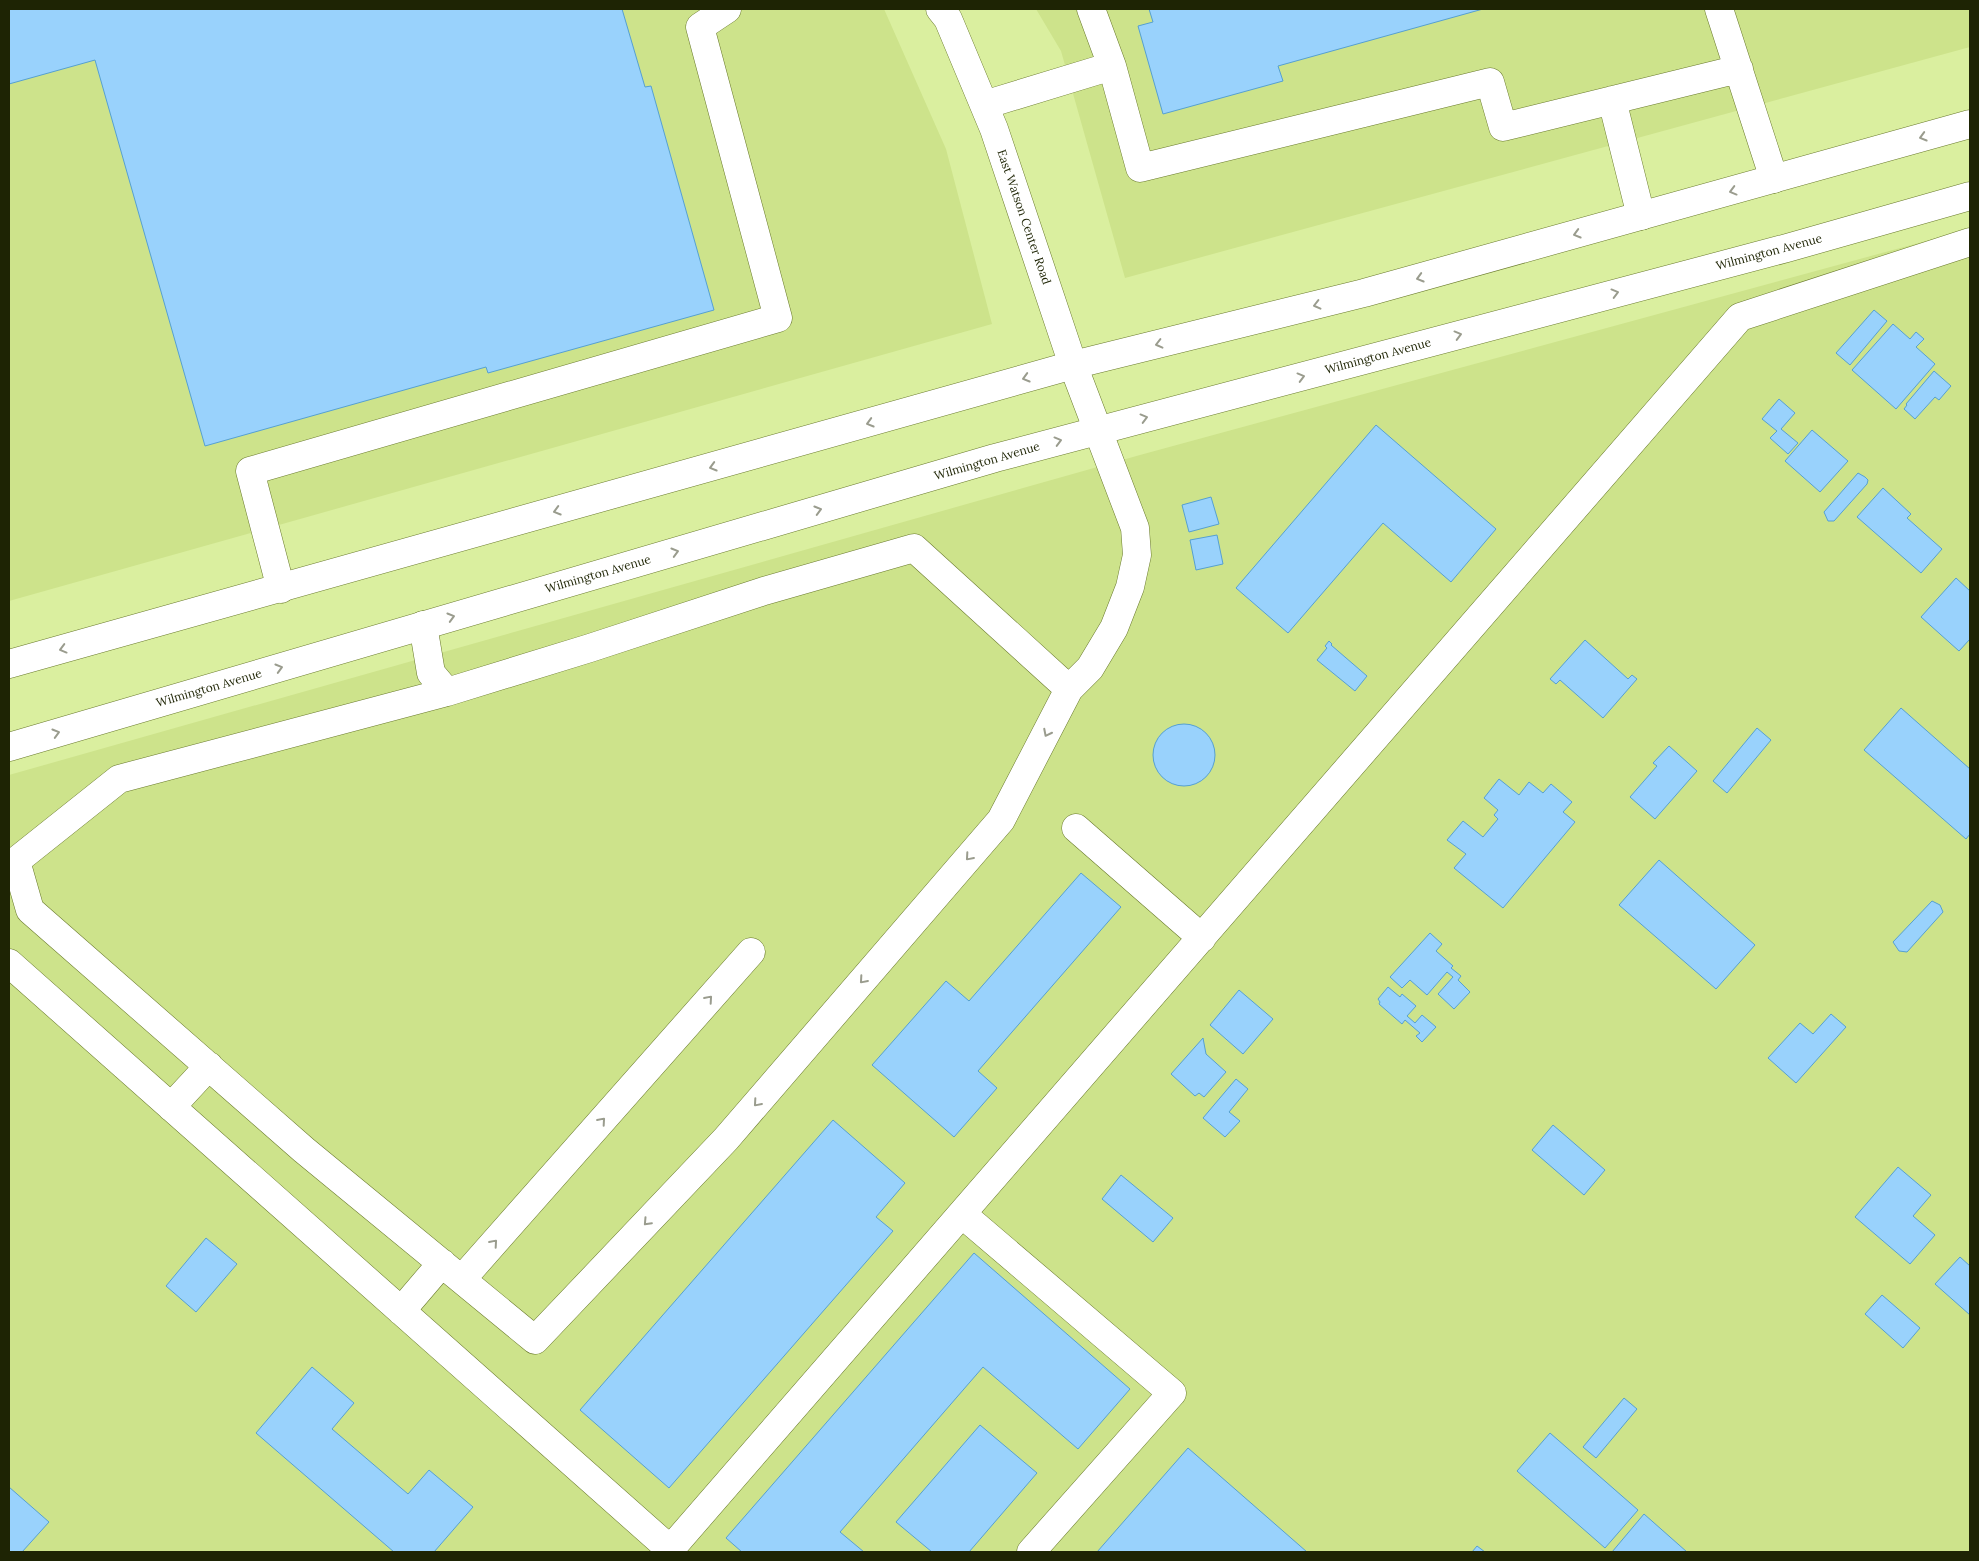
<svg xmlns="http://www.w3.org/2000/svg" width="1979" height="1561" font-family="Lora,serif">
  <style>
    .built { fill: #cde38b }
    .building { fill: #99d2fc; stroke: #56a0d1 }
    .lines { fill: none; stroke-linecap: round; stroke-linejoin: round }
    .minor-casing { stroke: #6a7a2d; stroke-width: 29 }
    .major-casing { stroke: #6a7a2d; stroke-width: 29 }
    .minor { stroke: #fff; stroke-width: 28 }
    .major { stroke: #fff; stroke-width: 28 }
    .oneway { stroke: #9a9c8e }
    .labels { text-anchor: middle; stroke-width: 4.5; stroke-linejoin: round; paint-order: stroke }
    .street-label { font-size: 12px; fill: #1e2404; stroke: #fff }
  </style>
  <rect width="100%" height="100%" fill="#daef9f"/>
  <path class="built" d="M9,9H884L946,149L992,324L9,601Z
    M1036,9H1970V47L1125,278L1061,51Z
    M1970,229V1552H9V775L1140,455Z"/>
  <path class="building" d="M9,9H622L645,87L651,86L714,310L488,373L486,367L205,446L95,60L9,84Z
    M1149,9H1483L1278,66L1283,81L1163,114L1138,26L1153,22Z
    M1874,310L1887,321L1850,365L1836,353Z
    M1893,324L1910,339L1916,332L1924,339L1916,347L1935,364L1896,409L1852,370Z
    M1934,371L1951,386L1939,400L1935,397L1915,419L1904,409L1907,405L1906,404Z
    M1779,399L1795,413L1781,429L1798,443L1788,454L1770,438L1777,431L1762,419Z
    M1376,425L1496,529L1451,582L1383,523L1288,633L1236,588Z
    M1812,430L1848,461L1820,492L1785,461Z
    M1858,473L1865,477L1868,480L1867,484L1834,521H1828L1824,512Z
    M1883,488L1911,514L1907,518L1942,549L1921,573L1857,517Z
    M1211,497L1219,524L1189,532L1182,505Z
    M1217,535L1223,564L1196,570L1190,540Z
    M1956,578L1970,591V639L1959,651L1921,617Z
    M1585,640L1628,679L1632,675L1637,679L1603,718L1560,680L1556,684L1550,679Z
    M1329,641L1332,644L1331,645L1367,676L1355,691L1317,660L1327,648L1325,646Z
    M1901,708L1970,769V834L1966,839L1864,750Z
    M1153 755a31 31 0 1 1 62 0a31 31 0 1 1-62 0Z
    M1757,728L1771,740L1727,793L1713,781Z
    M1669,746L1697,771L1655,819L1630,797L1657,766L1653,763Z
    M1499,779L1519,795L1529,782L1543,793L1551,784L1572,802L1563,812L1575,822L1503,908L1454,868L1466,854L1447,840L1463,821L1483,837L1498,819L1494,815L1498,810L1484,798Z
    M1659,860L1755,945L1716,989L1619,905Z
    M1081,873L1121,907L978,1071L997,1088L954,1137L872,1065L946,981L969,1001Z
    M1932,901L1940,905L1943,912L1907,952L1899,951L1893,942Z
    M1430,933L1442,944L1436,951L1453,966L1451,968L1461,976L1458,980L1470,992L1454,1009L1438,994L1453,977L1447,972L1427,995L1410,980L1402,988L1390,977Z
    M1388,987L1400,997L1402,994L1416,1006L1407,1016L1415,1023L1422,1015L1436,1027L1422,1042L1416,1036L1420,1033L1405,1020L1402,1024L1379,1004L1380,1002L1378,999Z
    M1239,990L1273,1019L1243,1054L1210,1025Z
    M1831,1014L1846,1027L1796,1083L1768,1058L1800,1023L1813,1034Z
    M1203,1038L1206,1054L1226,1072L1204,1097L1199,1093L1195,1096L1171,1074Z
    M1236,1079L1248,1089L1229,1112L1240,1121L1225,1137L1203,1118Z
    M833,1120L905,1183L876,1217L893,1231L669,1488L580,1410Z
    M1553,1125L1605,1170L1584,1195L1532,1150Z
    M1898,1167L1931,1195L1913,1216L1935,1235L1910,1264L1855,1217Z
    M1121,1175L1173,1218L1153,1242L1102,1199Z
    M206,1238L237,1264L196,1312L166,1286Z
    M974,1253L1130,1389L1078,1449L983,1367L840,1532L864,1552H742L726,1538Z
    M1960,1257L1970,1266V1315L1935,1284Z
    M1882,1295L1920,1328L1903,1348L1865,1314Z
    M312,1367L354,1403L332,1429L408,1494L429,1470L473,1507L434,1552H394L256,1433Z
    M1624,1398L1637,1409L1596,1458L1583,1447Z
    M980,1425L1037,1473L969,1552H932L896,1522Z
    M1550,1433L1638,1510L1605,1548L1517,1471Z
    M1188,1448L1307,1552H1097Z
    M9,1487L49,1522L22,1552H9Z
    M1644,1514L1687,1552H1612Z
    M1477,1546L1485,1552H1472Z"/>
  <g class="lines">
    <defs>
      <path id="minor" d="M1091,9L1112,66
        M1719,9L1774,179
        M1612,100L1641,216
        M984,105L1112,66L1140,168L1490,82L1503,127L1739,69
        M281,589L250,471L778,318L700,27L727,9
        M423,625L431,673L447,692L590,648L764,591L914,548L1069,689
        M447,692L119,779L16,861L30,910L304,1150L535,1340L726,1139L1001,820L1069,689L1090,668L1114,628L1130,587L1137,555L1135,528L1073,365L994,129L948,19L940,9
        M1076,828L1202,938
        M9,963L673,1552
        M171,1107L209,1066
        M962,1214L1172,1393L1031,1552
        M462,1279L751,952
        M401,1311L442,1263
        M668,1552L1740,317L1970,242"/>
      <path id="major" d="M9,664L1073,365L1364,293L1970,124
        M9,747L995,458L1787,248L1970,196"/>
    </defs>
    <use href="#minor" class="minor-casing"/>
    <use href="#major" class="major-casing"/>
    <use href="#minor" class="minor"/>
    <use href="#major" class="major"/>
  </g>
  <defs><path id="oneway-chevron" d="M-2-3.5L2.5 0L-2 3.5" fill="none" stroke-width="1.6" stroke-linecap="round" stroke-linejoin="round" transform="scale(1.25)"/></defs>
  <g class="oneway">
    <use href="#oneway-chevron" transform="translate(1923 137) rotate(164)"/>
    <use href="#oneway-chevron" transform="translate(1733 191) rotate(165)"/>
    <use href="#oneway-chevron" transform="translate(1577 234) rotate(164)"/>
    <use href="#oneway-chevron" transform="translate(1420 278) rotate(164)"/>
    <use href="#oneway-chevron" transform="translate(1615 293) rotate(-15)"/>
    <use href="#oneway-chevron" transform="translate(1317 305) rotate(166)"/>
    <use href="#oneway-chevron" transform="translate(1458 335) rotate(-15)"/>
    <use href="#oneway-chevron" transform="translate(1159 344) rotate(166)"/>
    <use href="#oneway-chevron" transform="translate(1301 377) rotate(-15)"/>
    <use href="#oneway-chevron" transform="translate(1026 378) rotate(164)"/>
    <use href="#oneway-chevron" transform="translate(1144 418) rotate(-15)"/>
    <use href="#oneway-chevron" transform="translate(870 423) rotate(164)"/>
    <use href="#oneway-chevron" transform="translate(1058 441) rotate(-15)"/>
    <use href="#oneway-chevron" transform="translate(713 467) rotate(164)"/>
    <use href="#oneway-chevron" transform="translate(818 510) rotate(-16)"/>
    <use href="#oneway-chevron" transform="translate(557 511) rotate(164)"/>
    <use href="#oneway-chevron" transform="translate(675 552) rotate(-16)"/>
    <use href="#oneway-chevron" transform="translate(451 617) rotate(-16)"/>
    <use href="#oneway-chevron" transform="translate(63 649) rotate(165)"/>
    <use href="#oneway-chevron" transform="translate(279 668) rotate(-16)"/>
    <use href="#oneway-chevron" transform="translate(56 733) rotate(-16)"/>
    <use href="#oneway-chevron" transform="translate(1047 733) rotate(117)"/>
    <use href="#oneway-chevron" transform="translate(969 857) rotate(131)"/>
    <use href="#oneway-chevron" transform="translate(863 980) rotate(131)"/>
    <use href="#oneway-chevron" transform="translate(709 999) rotate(-49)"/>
    <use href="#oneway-chevron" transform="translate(757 1103) rotate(131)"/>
    <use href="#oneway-chevron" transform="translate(602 1121) rotate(-49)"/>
    <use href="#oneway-chevron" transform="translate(647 1222) rotate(133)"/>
    <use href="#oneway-chevron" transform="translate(494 1243) rotate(-49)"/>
  </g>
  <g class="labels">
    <g class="street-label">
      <text transform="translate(1024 217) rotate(71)" y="4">East Watson Center Road</text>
      <text transform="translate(1769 252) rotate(-15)" y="4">Wilmington Avenue</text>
      <text transform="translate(1378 356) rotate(-15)" y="4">Wilmington Avenue</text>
      <text transform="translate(987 461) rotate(-16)" y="4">Wilmington Avenue</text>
      <text transform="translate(598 574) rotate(-16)" y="4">Wilmington Avenue</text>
      <text transform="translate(209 688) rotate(-16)" y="4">Wilmington Avenue</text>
    </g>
  </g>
  <rect width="1979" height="1561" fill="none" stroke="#1e2404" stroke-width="20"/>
</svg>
